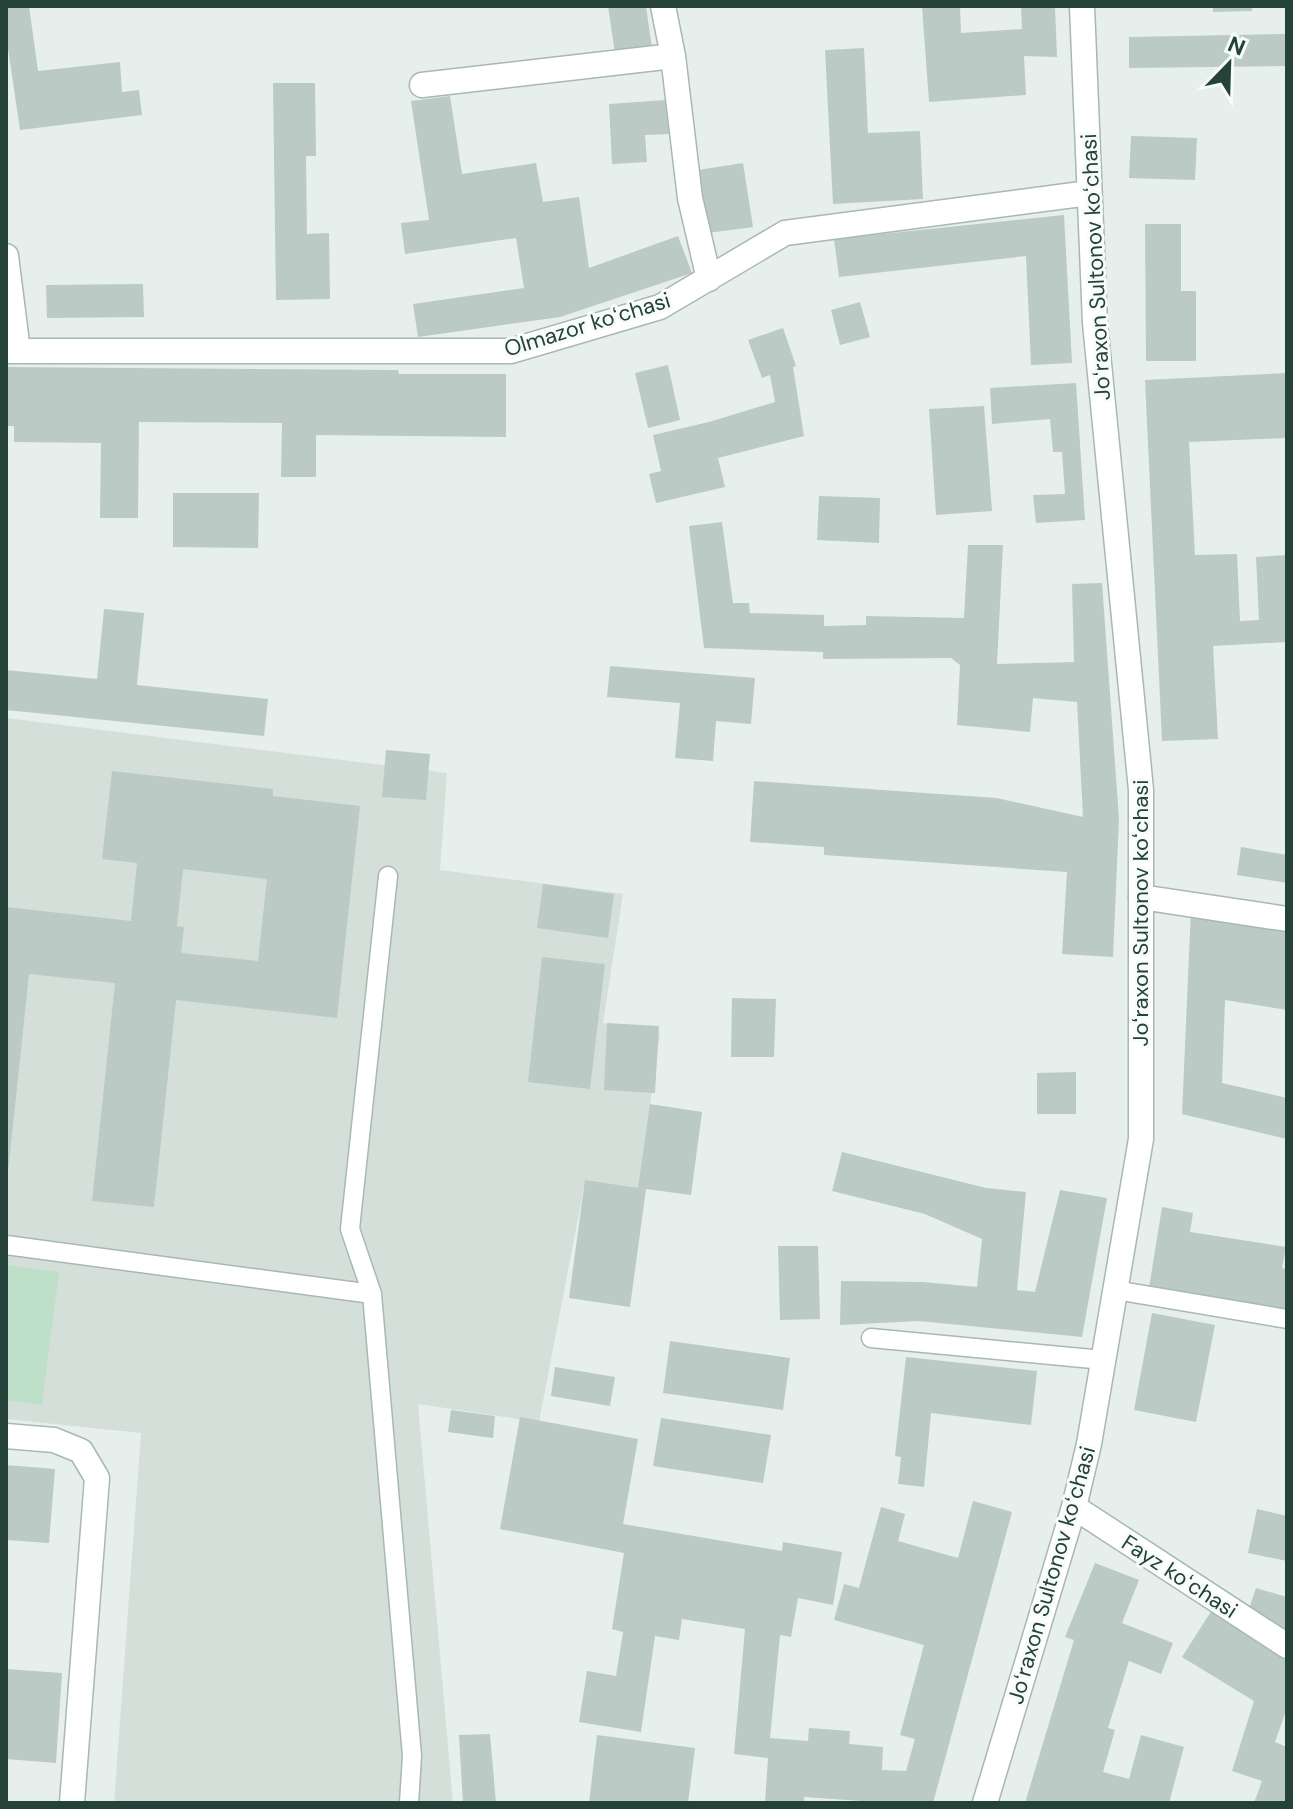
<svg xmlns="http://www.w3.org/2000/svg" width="1293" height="1809" font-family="'DM Sans',sans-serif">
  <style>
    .built { fill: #d4dfda }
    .green { fill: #bfe0c8 }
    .building { fill: #bbcac4; fill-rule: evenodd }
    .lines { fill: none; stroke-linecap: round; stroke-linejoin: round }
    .service-casing { stroke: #a8b8b2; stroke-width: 21 }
    .minor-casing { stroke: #a8b8b2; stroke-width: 27 }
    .tertiary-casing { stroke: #a8b8b2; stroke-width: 27 }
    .service { stroke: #fff; stroke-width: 18 }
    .minor { stroke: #fff; stroke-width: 24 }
    .tertiary { stroke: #fff; stroke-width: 24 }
    .labels { text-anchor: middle; stroke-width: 6; stroke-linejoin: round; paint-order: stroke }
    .street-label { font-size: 22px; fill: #24423a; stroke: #f7fbf9 }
  </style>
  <rect width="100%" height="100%" fill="#e6efeb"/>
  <path class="built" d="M6,718L447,773L440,870L623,894L603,1023L660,1033L638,1195L584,1187L539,1422L418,1404L453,1803H114L141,1433L6,1419Z"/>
  <path class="green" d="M6,1265L59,1272L42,1405L6,1400Z"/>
  <path class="building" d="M6,6H29L38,71L120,62L122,92L139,90L142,115L20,130L6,35Z
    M608,6H646L652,48L615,53Z
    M922,6H960L961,33L1022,29L1021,6H1055L1057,57L1024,56L1026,95L929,102Z
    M1213,6H1252V11L1213,12Z
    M1287,34V66L1129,68V37Z
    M864,48L868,133L920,131L923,199L833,204L825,50Z
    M273,83H315L316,156H306L307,234L329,233L330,299L276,300Z
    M450,96L462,174L536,163L543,202L579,197L589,268L678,236L692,273L560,317L418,337L413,304L524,288L516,238L405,254L401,223L429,220L411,101Z
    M666,100L669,134L645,135L647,162L612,164L609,104Z
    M1131,136L1197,138L1195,180L1129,178Z
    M743,163L753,227L708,233L698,170Z
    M1064,215L1072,363L1031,365L1026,256L839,277L834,239Z
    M1145,224H1181V291H1196V361H1146Z
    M143,284L144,317L47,318L46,285Z
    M860,302L870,337L840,345L831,310Z
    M783,328L796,366L793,367L804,436L718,458L725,487L656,503L649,474L661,471L653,435L709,422L775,402L770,375L762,378L748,340Z
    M668,365L680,420L648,428L635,373Z
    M6,367L398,370L399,374H506V437L316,435V477H281L282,423L139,422L138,518H100L101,443L14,442V426H6Z
    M1287,373V438L1189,442L1195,555L1237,554L1240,621L1259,620L1256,557L1287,555V642L1213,646L1218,739L1162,741L1145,380Z
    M1076,383L1085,520L1036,523L1033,495L1065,494L1062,452H1053L1050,419L992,424L990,388Z
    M984,406L992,511L936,515L929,409Z
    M173,493H259L258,548L173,547Z
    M819,496L880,498L879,543L817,540Z
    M722,522L733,603H749L750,613L824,615V626L866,625V616L964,618L968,545H1003L997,664L1074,662L1072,584L1102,583L1119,819L1113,957L1062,954L1067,872L824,855V847L750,842L754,781L996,798L1083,817L1077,702L1033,698L1030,732L957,725L960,665L951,658L823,659V652L704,648L689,526Z
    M104,609L144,613L137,685L268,699L264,736L6,710V670L97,679Z
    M610,666L755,678L751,724L716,721L713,761L675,758L680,703L607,697Z
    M386,750L430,754L426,800L382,797Z
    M112,771L273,789V796L360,806L337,1018L176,1000L154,1207L92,1201L115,983L29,974L8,1172H6V907L131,921L137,863L102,859ZM183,869L267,879L258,961L181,953L184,927L177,926Z
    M1241,847L1287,855V883L1237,875Z
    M543,884L614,894L608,938L537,928Z
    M1191,909L1287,927V1010L1225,1000L1222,1083L1287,1098V1139L1182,1114Z
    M542,957L605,964L590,1089L528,1082Z
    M732,998L776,999L774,1057H731Z
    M607,1023L659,1026L655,1093L604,1090Z
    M1076,1072V1114H1037V1073Z
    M650,1104L702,1112L691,1195L646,1189L630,1307L569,1298L585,1180L638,1188Z
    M842,1152L986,1188L1026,1192L1017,1290L1035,1292L1060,1190L1107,1198L1082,1337L919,1321L840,1325L841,1281L923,1282L977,1287L982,1239L925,1214L832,1191Z
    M1162,1207L1193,1213L1190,1232L1286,1247L1282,1268L1287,1269V1310L1149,1288Z
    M778,1246H818L820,1319L780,1320Z
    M1152,1313L1215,1325L1196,1422L1134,1410Z
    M670,1341L790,1358L783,1410L663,1393Z
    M906,1357L1037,1371L1031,1425L931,1413L924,1487L898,1484L901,1457L895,1456Z
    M555,1367L615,1377L610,1406L551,1396Z
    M451,1410L495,1416L493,1438L448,1432Z
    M520,1417L638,1439L623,1524L782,1551L783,1542L842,1552L833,1605L798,1598L791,1637L780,1635L770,1738L808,1741L809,1728L850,1731L849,1744L883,1747L882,1770L906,1771L915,1739L900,1735L924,1645L834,1620L844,1584L859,1588L881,1507L905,1514L898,1541L958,1558L973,1501L1012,1512L933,1803H890L804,1797V1803H765L768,1758L734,1754L745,1629L682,1619L679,1640L655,1636L641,1732L579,1722L587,1671L616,1676L623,1632L612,1629L624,1553L500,1529Z
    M661,1418L771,1435L763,1483L653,1466Z
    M6,1465L55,1469L49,1543L6,1540L8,1494H6Z
    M1257,1509L1287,1516V1561L1248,1553Z
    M1095,1563L1139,1580L1122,1623L1173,1643L1161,1674L1129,1661L1108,1728L1115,1730L1103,1772L1129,1779L1141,1735L1184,1747L1169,1803H1025L1074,1640L1065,1637Z
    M1256,1588L1287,1597V1637L1248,1612Z
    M1212,1610L1287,1659V1708L1275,1742L1287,1747V1803H1254L1262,1781L1232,1771L1254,1701L1182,1657Z
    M6,1669L62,1673L56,1763L6,1759Z
    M490,1734L496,1803H463L459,1735Z
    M597,1735L695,1748L688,1803H589Z"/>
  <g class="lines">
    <defs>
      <path id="service" d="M388,876L350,1229L372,1294L412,1756L409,1803
        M6,1245L372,1294
        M1115,1290L1287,1319
        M871,1338L1103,1360"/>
      <path id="minor" d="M663,6L673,56L690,198L709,279
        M422,85L673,56
        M6,256L18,351
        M6,351H511L660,307L785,233L1089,193
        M1141,897L1287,919
        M6,1436L54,1440L81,1451L97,1478L72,1803
        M1074,1507L1287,1646"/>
      <path id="tertiary" d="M985,1803L1074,1507L1089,1444L1141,1139V790L1095,323L1082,6"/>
    </defs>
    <use href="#service" class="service-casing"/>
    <use href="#minor" class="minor-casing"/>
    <use href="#tertiary" class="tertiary-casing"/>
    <use href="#service" class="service"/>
    <use href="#minor" class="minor"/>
    <use href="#tertiary" class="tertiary"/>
  </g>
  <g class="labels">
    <g class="street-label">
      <text transform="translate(1095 267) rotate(-93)" y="8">Joʻraxon Sultonov koʻchasi</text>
      <text transform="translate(587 324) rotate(-17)" y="8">Olmazor koʻchasi</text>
      <text transform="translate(1140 913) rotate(-90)" y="8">Joʻraxon Sultonov koʻchasi</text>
      <text transform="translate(1051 1575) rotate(-74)" y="8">Joʻraxon Sultonov koʻchasi</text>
      <text transform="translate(1180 1576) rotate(33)" y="8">Fayz koʻchasi</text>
    </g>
  </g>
  <rect width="1293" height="1809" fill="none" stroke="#24423a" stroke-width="16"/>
  <g transform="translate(1229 64) rotate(23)" stroke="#f7fbf9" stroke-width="6" paint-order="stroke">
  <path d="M0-6L14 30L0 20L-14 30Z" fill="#24423a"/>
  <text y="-12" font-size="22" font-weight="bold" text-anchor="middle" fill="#24423a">N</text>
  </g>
</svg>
